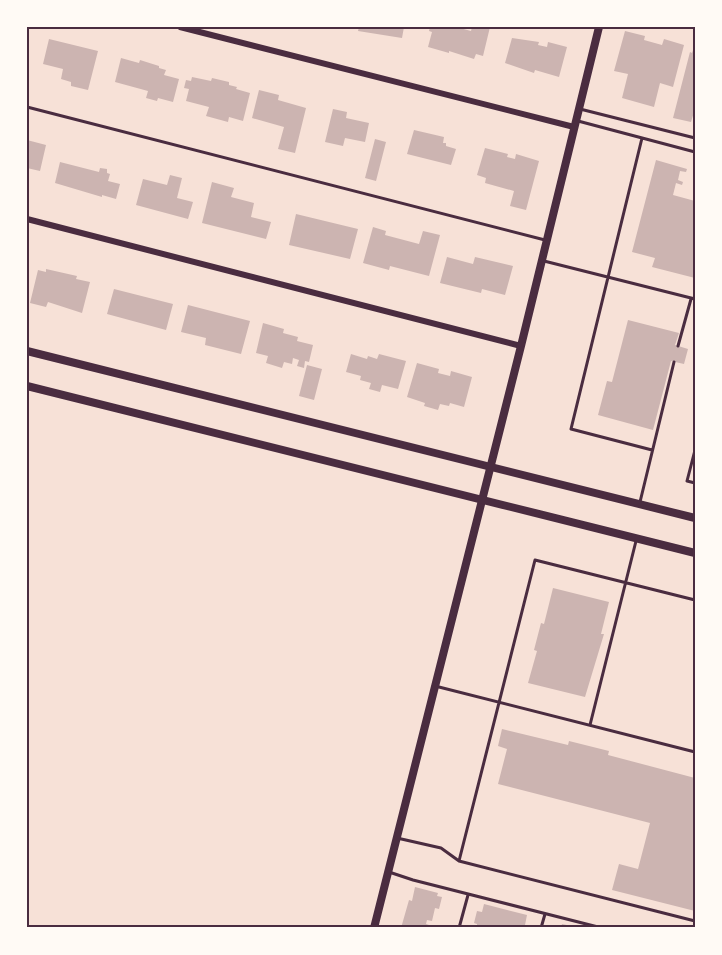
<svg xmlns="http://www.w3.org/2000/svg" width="722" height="955" font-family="'Nunito Sans',sans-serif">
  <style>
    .building { fill: #ccb4b1 }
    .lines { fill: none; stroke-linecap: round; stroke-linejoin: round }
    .service { stroke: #4a2c40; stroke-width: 3 }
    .minor { stroke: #4a2c40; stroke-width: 6 }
    .tertiary { stroke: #4a2c40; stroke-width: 8 }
    .secondary { stroke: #4a2c40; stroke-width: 8 }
    .neatline { fill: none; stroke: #4a2c40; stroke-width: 2 }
  </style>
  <rect width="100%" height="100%" fill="#f7e1d7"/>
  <path class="building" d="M359,27H404L402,38L358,31Z
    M430,27H456L471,31L472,27H490L483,56L476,54L474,59L449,51V53L428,47L432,32L429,31Z
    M625,31L645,36L644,40L662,45L664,39L684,45L673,87L660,83L654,107L622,98L628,74L614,71Z
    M512,38L539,42L538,45L547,47L548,42L567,47L559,77L535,70L534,73L505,63Z
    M49,39L98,51L88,90L71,86V82L61,79L63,69L43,64Z
    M693,50L695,51V109L691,122L673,118L690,52L692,53Z
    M121,58L139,63L140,60L159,66V68L166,70L164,75L179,79L173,102L158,98L157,101L146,98L148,91L115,82Z
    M192,77L211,81L212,78L229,82V85L237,87L236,89L250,93L243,121L229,117L228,122L206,116L209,107L186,101L189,89L184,88L186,80L191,81Z
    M259,90L279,95L278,100L306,108L295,153L278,149L284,127L252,118Z
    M333,109L347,112L346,118L369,123L365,142L345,138L343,146L325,142Z
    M414,130L444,137L443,143H446V146L456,149L451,165L407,154Z
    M375,139L386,142L376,181L365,178Z
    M27,140L46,145L40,171L27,168Z
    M485,148L508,154L507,157L515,159L516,154L539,161L526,210L510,206L514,191L485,183L486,178L477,175Z
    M656,160L687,169L686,172L680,171L678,180L683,182L682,185L676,183L673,195L695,201V278L652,267L655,258L632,252Z
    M60,162L99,172L100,168L107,169V173L110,174L108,181L120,184L116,199L102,195V197L55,183Z
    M170,175L182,178L177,198L193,202L188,219L136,205L143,179L167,185Z
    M212,182L234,188L231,197L254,203L251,217L271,222L266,239L202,223Z
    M296,214L358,229L350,259L289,245Z
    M373,227L386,231L385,235L419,244L423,231L440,235L429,276L390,266L389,270L363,263Z
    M447,257L473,264L475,257L513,266L505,295L482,289L481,293L440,283Z
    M46,269L77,276L76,279L90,282L82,313L48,302L46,307L30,303L38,270L46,272Z
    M114,289L173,304L166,330L107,314Z
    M188,305L250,321L241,354L205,345L206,338L181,332Z
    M628,320L679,333L675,345L688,349L684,364L671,361L653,430L598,415L607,381L612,382Z
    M263,323L284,329L283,333L298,337L297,341L313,345L309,362L305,361L304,368L297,366L299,360L293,358L292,364L284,362L282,368L266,363L268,356L256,353Z
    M351,354L367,359L368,356L377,359L379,354L406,361L398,389L382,385L380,392L369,389L371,383L360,380L361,376L346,372Z
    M417,363L439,369L438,373L450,376L451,371L472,377L464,407L450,403L449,406L440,404L438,410L424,406L425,403L407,397Z
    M307,365L322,369L314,400L299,396Z
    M553,588L609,602L601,634H604L585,697L528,683L537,651L534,650L541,623L544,624Z
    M502,729L568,745L569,741L609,751L608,755L695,778V911L612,890L619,864L638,869L650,823L498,784L507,749L498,746Z
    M415,887L438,893L437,896L442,897L439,909L435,908L432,921L427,920L426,924L432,926V928H401L409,900L412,901Z
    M484,904L527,915L525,925L529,926V928H471V925L477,926V924L474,923L477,911L482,912Z
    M562,924L576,927V928H561Z"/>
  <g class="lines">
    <path class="service" d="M27,107L545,240
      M580,109L695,138
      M578,121L695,152
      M642,138L571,429L652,450
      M544,261L695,299
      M678,346L691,299
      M695,450L687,481L695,483
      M640,502L674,362
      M435,686L695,752
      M590,725L636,541
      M397,838L441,848L459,861L695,921
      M459,861L535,560L695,600
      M389,872L413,880L602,928
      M459,928L468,895
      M541,928L545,914"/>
    <path class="minor" d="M180,27L574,127
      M27,219L521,346"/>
    <path class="tertiary" d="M374,928L521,346L599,27"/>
    <path class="secondary" d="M27,351L695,518
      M27,386L695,553"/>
  </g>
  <rect width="722" height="955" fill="none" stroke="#fffaf5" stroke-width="57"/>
  <rect x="28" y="28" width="666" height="898" class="neatline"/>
</svg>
